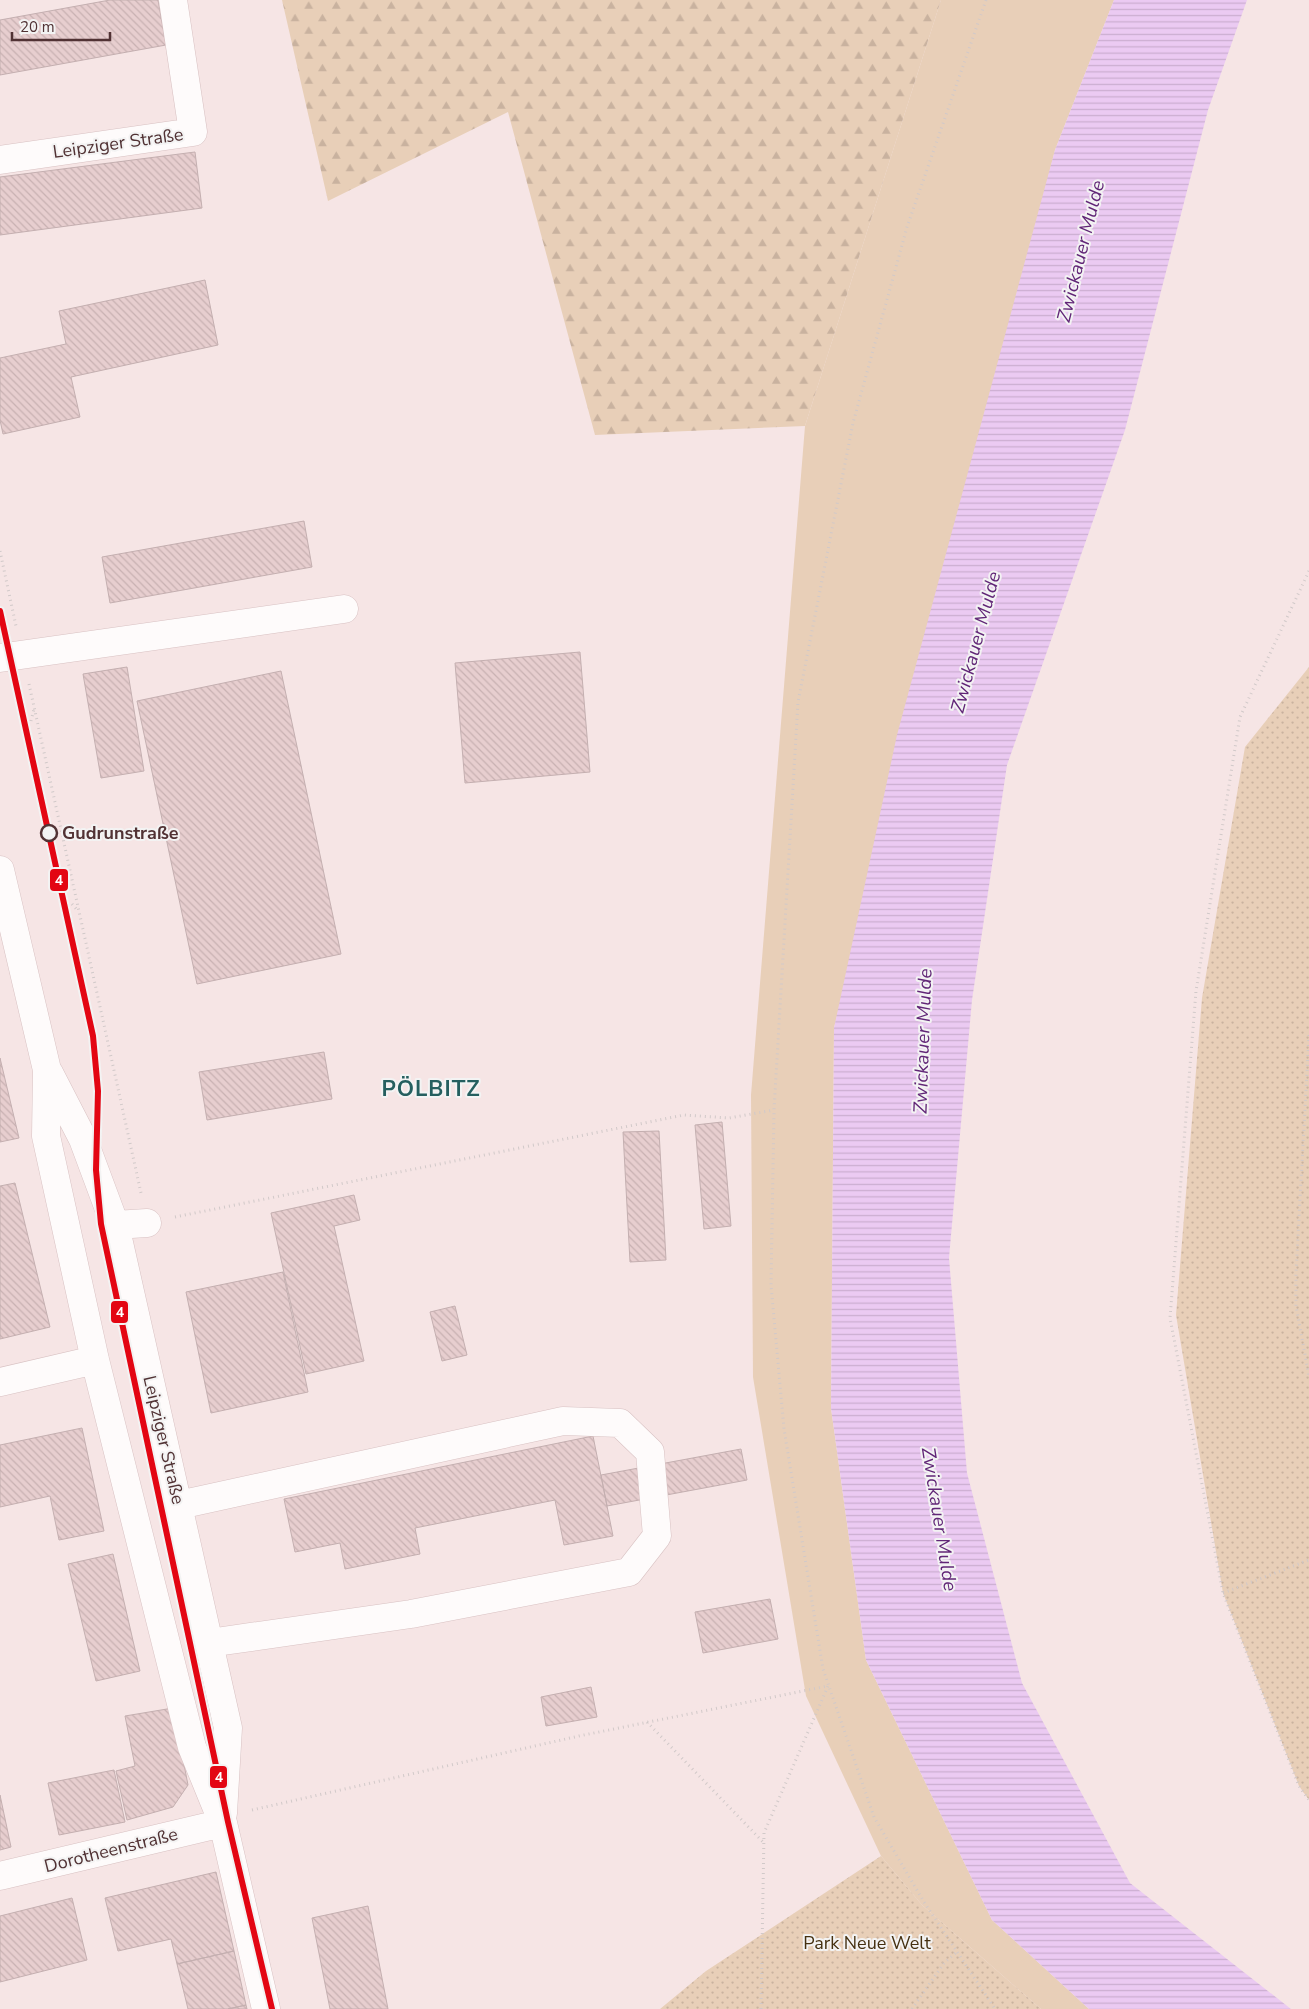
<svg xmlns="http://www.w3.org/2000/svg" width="1309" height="2009" font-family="'Nunito Sans',sans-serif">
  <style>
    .grass { fill: #e8cfb8 }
    .forest { fill: url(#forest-firs) }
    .park { fill: url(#park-dots) }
    .water { fill: url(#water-rules) }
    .building { fill: url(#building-back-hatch); stroke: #c4afb0 }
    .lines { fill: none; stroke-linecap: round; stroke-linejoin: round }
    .minor-casing { stroke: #d8c1c2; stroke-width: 29 }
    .path { stroke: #d1c9c9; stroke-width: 3; stroke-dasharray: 1 4; stroke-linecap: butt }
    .minor { stroke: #fefbfb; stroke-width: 28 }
    .tram-1-casing { stroke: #f3f3f3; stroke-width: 10 }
    .tram-1 { stroke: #e30613; stroke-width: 6 }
    .stop-dot { fill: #f3f3f3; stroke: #513234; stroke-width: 2.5 }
    .labels { text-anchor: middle; stroke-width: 4; stroke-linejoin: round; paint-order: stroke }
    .street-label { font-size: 18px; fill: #513234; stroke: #f3f3f3 }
    .stop-label { font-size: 18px; font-weight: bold; fill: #513234; stroke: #f3f3f3; text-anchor: start }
    .park-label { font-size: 18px; fill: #453010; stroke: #f3f3f3 }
    .water-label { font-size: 19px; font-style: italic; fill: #612677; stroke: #f3f3f3 }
    .district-label { font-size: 22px; font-weight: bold; letter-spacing: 1px; fill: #255f5f; stroke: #f3f3f3 }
    .line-badge { stroke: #f3f3f3; stroke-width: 2 }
    .badge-label { font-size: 14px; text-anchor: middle; font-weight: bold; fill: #fff }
  </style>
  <defs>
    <pattern id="forest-firs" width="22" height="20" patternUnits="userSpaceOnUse" patternTransform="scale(1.25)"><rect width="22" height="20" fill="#e8cfb8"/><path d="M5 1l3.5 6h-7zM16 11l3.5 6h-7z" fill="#c9b29f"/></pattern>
    <pattern id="park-dots" width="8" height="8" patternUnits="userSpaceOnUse" patternTransform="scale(1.25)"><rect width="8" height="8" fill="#e8cfb8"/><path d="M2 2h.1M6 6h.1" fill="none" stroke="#c9b29f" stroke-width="1.8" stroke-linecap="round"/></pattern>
    <pattern id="water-rules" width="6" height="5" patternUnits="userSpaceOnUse" patternTransform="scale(1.25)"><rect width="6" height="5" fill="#ebcaf2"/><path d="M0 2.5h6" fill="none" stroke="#cbaed0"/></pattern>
    <pattern id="building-back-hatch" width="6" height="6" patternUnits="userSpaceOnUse" patternTransform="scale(1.25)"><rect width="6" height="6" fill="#e7cecf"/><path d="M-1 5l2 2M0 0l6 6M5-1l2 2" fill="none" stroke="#c8b1b2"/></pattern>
  </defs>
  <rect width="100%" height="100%" fill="#f6e5e5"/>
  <path class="grass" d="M941,0H1114L1055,150L834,1028L831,1408L866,1660L992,1920L1089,2009H1041L922,1905L881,1856L806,1696L753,1377L751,1095L805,426Z"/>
  <path class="forest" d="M282,0H941L805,426L595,435L508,112L328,201Z"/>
  <path class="park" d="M1309,667V1800L1299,1786L1223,1593L1176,1315L1202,998L1245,747Z
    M881,1856L922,1905L1041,2009H660L706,1971Z"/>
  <path class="water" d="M1114,0H1247L1208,110L1125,430L1007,765L972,1000L949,1258L967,1473L1022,1683L1130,1883L1291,2009H1089L992,1920L866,1660L831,1408L834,1028L897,735L1055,150Z"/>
  <path class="building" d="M110,0H158L166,45L0,75V20Z
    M195,152L202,208L0,235V177Z
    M205,280L218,345L71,377L80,417L3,434L0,420V358L66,344L59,311Z
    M304,521L312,567L110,603L102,557Z
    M580,652L590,772L465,783L455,663Z
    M127,667L144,771L101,778L83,674Z
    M281,671L341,954L197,984L137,701Z
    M324,1052L332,1099L207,1120L199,1072Z
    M0,1058L19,1138L0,1142Z
    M722,1122L731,1226L704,1229L695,1125Z
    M659,1131L666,1260L630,1262L623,1132Z
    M15,1183L50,1327L0,1339V1186Z
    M354,1195L360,1220L334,1226L364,1361L306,1374L271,1213Z
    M283,1272L308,1392L211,1413L186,1292Z
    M455,1306L467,1355L442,1361L430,1312Z
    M82,1428L104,1531L59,1540L50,1496L0,1507V1445Z
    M593,1436L613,1536L564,1545L555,1500L415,1528L420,1554L345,1569L340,1543L295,1552L284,1499Z
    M741,1449L747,1480L607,1506L601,1475Z
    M113,1554L140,1671L96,1681L68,1564Z
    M770,1599L778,1639L703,1653L695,1612Z
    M591,1687L597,1717L546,1726L541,1697Z
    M173,1708L188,1785L173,1807L127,1820L116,1771L135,1766L125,1716Z
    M114,1770L125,1822L59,1835L48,1783Z
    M0,1795L11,1847L0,1850Z
    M216,1872L234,1951L177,1964L171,1939L118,1951L105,1898Z
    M72,1898L87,1960L0,1982V1916Z
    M368,1906L388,2009H330L312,1918Z
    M234,1951L246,2005L228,2009H188L177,1964Z
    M246,2005L247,2009H228Z"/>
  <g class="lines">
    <defs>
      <path id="minor" d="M0,160L193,132L173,0
        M0,658L344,609
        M0,870L47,1070L46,1136L95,1360L192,1747L223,1823L266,2009
        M49,1073L83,1139L115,1225L228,1728L223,1813
        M115,1225L147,1223
        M0,1382L95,1360
        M179,1505L563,1421L620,1423L650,1452L657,1536L629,1572L411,1614L209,1643
        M0,1876L223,1823"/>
    </defs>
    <use href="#minor" class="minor-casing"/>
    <path class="path" d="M986,0L907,227L853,423L798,702L774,1110L771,1285L784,1429L823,1669L874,1817L924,1902L995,2009
      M0,551L16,626
      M1309,571L1240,717L1196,991L1170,1318L1223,1593L1299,1786L1309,1800
      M29,684L141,1193
      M31,721L34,709
      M72,904L78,911
      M1309,1035L1296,1273V1306L1309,1376
      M175,1217L684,1115L729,1118L774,1110
      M1223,1593L1309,1560
      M647,1722L763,1842
      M252,1810L579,1736L828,1686
      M761,2009L764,1833L828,1686
      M912,2009L944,1963L958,1951"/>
    <use href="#minor" class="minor"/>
    <defs>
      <path id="tram-1" d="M0,611L93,1036L98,1091L96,1170L101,1224L228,1822L272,2009"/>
    </defs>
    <use href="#tram-1" class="tram-1-casing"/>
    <use href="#tram-1" class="tram-1"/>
  </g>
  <circle class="stop-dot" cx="49" cy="833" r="8"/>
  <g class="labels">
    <g class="street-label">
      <text transform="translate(118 143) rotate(-8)" y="6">Leipziger Straße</text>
      <text transform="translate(164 1440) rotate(77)" y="6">Leipziger Straße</text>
      <text transform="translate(111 1850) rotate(-14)" y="6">Dorotheenstraße</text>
    </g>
    <g class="stop-label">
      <text x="62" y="839">Gudrunstraße</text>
    </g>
    <g class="park-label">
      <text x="867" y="1949">Park Neue Welt</text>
    </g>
    <g class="water-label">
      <text transform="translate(1080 251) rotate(-76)" y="7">Zwickauer Mulde</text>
      <text transform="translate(975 642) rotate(-75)" y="7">Zwickauer Mulde</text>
      <text transform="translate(922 1041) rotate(-88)" y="7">Zwickauer Mulde</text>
      <text transform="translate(940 1519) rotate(81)" y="7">Zwickauer Mulde</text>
    </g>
    <g class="district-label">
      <text x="431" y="1096">PÖLBITZ</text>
    </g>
  </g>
  <g class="line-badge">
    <rect x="49" y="868" width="20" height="24" rx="5" fill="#e30613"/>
    <rect x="110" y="1300" width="19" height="24" rx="5" fill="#e30613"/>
    <rect x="209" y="1765" width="19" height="24" rx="5" fill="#e30613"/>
  </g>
  <g class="badge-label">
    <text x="59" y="885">4</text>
    <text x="120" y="1317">4</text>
    <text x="219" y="1782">4</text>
  </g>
  <path d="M12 32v8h98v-8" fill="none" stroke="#513234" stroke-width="2.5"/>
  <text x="20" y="32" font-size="15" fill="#513234" stroke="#f3f3f3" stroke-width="4" paint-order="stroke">20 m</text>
</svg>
